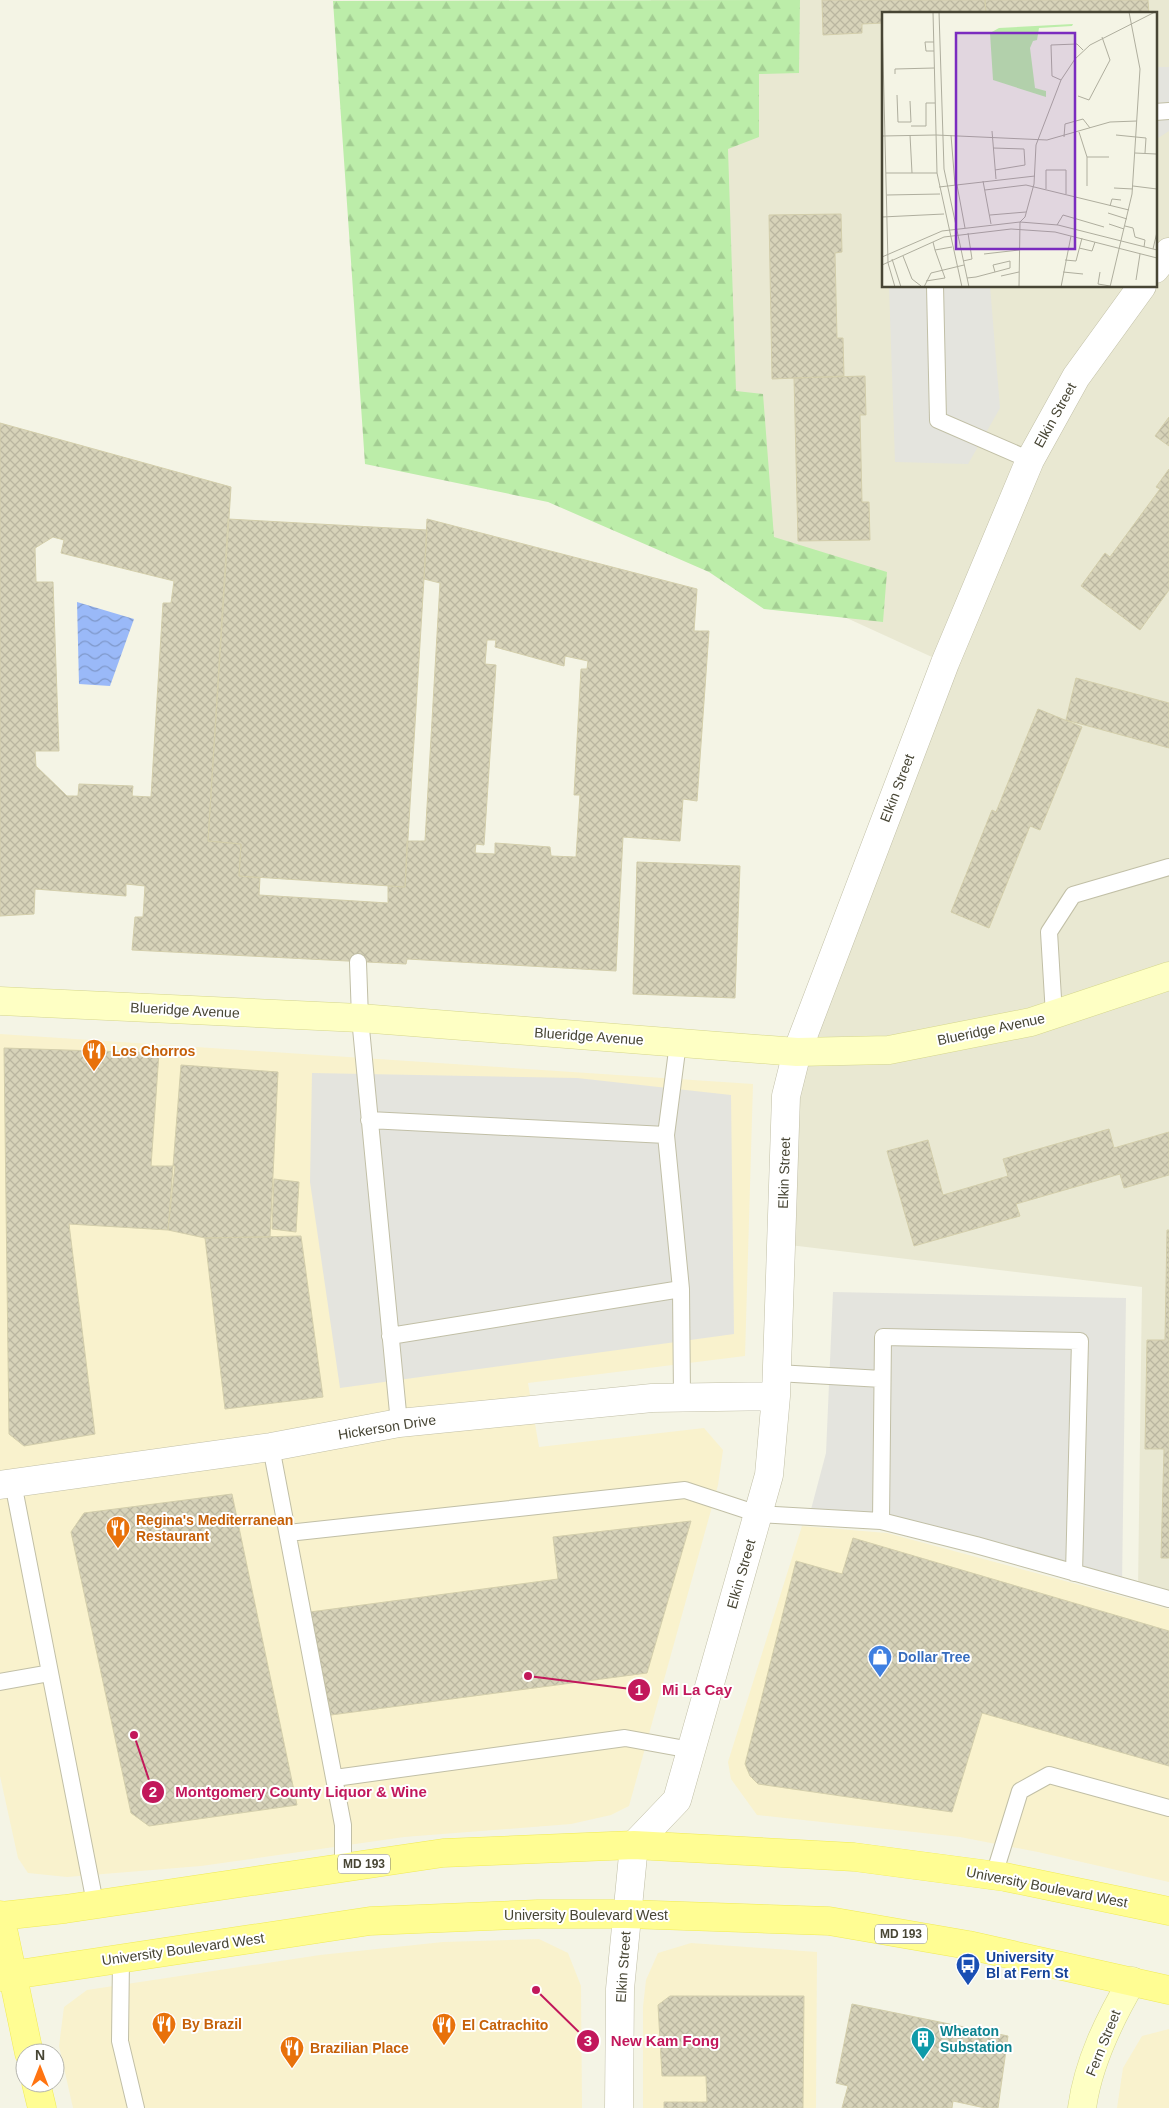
<svg xmlns="http://www.w3.org/2000/svg" width="1169" height="2108" font-family="Helvetica,sans-serif">
  <style>
    .residential { fill: #e9e8d2; fill-rule: evenodd }
    .commercial { fill: #f9f2cd }
    .forest { fill: url(#forest-firs) }
    .parking { fill: #e4e4de }
    .water { fill: url(#water-waves) }
    .building { fill: url(#building-cross-hatch); stroke: #d3ceab; fill-rule: evenodd }
    .lines { fill: none; stroke-linecap: round; stroke-linejoin: round }
    .lane-casing { stroke: #c1bfa6; stroke-width: 18 }
    .street-casing { stroke: #c1bfa6; stroke-width: 29 }
    .secondary-casing { stroke: #d5d68d; stroke-width: 29 }
    .primary-casing { stroke: #f0eb57; stroke-width: 29 }
    .lane { stroke: #fff; stroke-width: 16 }
    .street { stroke: #fff; stroke-width: 28 }
    .secondary { stroke: #feffc4; stroke-width: 28 }
    .primary { stroke: #fffd93; stroke-width: 28 }
    .labels { text-anchor: middle; stroke-width: 4; stroke-linejoin: round; paint-order: stroke }
    .shield { fill: #fff; stroke: #7e7d71; stroke-width: 1 }
    .shield-label { font-size: 12px; font-weight: bold; fill: #474534 }
    .street-label { font-size: 14px; fill: #474534; stroke: #fff }
    .food-label { font-size: 14px; font-weight: bold; fill: #c56008; stroke: #fff; text-anchor: start }
    .shop-label { font-size: 14px; font-weight: bold; fill: #366cbe; stroke: #fff; text-anchor: start }
    .transit-label { font-size: 14px; font-weight: bold; fill: #164399; stroke: #fff; text-anchor: start }
    .culture-label { font-size: 14px; font-weight: bold; fill: #0d838f; stroke: #fff; text-anchor: start }
    .inset-road { fill: none; stroke: #afae9e; stroke-width: 1 }
    .view { fill: #7b2cbf; fill-opacity: 0.15; stroke: #7b2cbf; stroke-width: 2.5 }
    .inset-edge { fill: none; stroke: #474534; stroke-width: 2.5 }
    .leader { fill: none; stroke: #c2185b; stroke-width: 2 }
    .callout-dot { fill: #c2185b; stroke: #fff; stroke-width: 2 }
    .mark-label { font-size: 15px; text-anchor: middle; font-weight: bold; fill: #fff }
    .callout-label { font-size: 15px; text-anchor: middle; font-weight: bold; fill: #c2185b; stroke: #fff; stroke-width: 4; stroke-linejoin: round; paint-order: stroke }
  </style>
  <defs>
    <pattern id="forest-firs" width="22" height="20" patternUnits="userSpaceOnUse" patternTransform="scale(1.25)"><rect width="22" height="20" fill="#bceda9"/><path d="M5 1l3.5 6h-7zM16 11l3.5 6h-7z" fill="#a3cd92"/></pattern>
    <pattern id="water-waves" width="16" height="10" patternUnits="userSpaceOnUse" patternTransform="scale(1.25)"><rect width="16" height="10" fill="#9ab9f8"/><path d="M0 5q4-4 8 0t8 0" fill="none" stroke="#7f98ca"/></pattern>
    <pattern id="building-cross-hatch" width="8" height="8" patternUnits="userSpaceOnUse" patternTransform="scale(1.25)"><rect width="8" height="8" fill="#d7d3b9"/><path d="M0 0l8 8M0 8l8-8" fill="none" stroke="#bab6a0"/></pattern>
  </defs>
  <rect width="100%" height="100%" fill="#f4f4e5"/>
  <path class="residential" d="M651,0H1169V1599L1138,1590L1142,1287L781,1244L797,1052L945,663L654,530ZM883,14H1155V286H883Z"/>
  <path class="commercial" d="M0,1034L753,1084L745,1356L528,1383L539,1447L704,1428L723,1450L718,1485L629,1806L611,1815L571,1824L404,1837L201,1866L67,1877L28,1873L18,1858L0,1776Z
    M802,1526L887,1533L1169,1609V1882L1038,1852L960,1837L757,1815L731,1779L728,1762Z
    M539,1939L568,1953L581,1986L582,2108H73L59,2046L64,2007L87,1990L320,1955L443,1942Z
    M691,1943L817,1952L816,2108H643V2007L646,1980L658,1953Z
    M1169,2029V2108H1117L1123,2068L1142,2036Z"/>
  <path class="forest" d="M800,0L799,73L759,74V137L728,149L736,391L763,394L774,537L887,572L883,622L764,609L709,572L548,502L365,464L333,1Z"/>
  <path class="parking" d="M1155,67H1169V131L1155,140Z
    M889,286H990L1000,408L968,464L895,462Z
    M312,1073L577,1078L731,1095L734,1334L340,1388L310,1182Z
    M833,1292L1126,1298L1122,1586L976,1545L809,1517L826,1453Z"/>
  <path class="water" d="M77,602L134,619L110,686L79,684Z"/>
  <path class="building" d="M822,0H985L986,14H883V23L862,24V33L823,35Z
    M985,0H1148L1149,14H986Z
    M841,214L842,252L835,253L837,338H843L844,376L772,379L769,215Z
    M865,376L866,415H860L862,502H869L870,540L798,541L794,378Z
    M1169,417V446L1155,436Z
    M0,423L231,487L208,841L241,844L239,876L260,878L259,895L388,903V886L405,887L407,841H425L440,583L424,579L427,519L697,589L694,631H709L697,801L683,799L680,841L623,837L616,971L407,959L406,964L132,950L135,917H143L145,886L126,884V896L35,889L34,914L0,916ZM53,537L64,540L61,553L174,581L171,603H163L151,797L132,796L133,786L79,784L78,796H67L36,766L35,751H59L53,582H36L35,548ZM487,640H496L495,647L564,666L565,656L588,661L587,669H581L574,795H580L576,857L551,856L550,847L495,843V854L475,853L476,844L484,845L496,665L485,664Z
    M1169,469V590L1140,630L1081,586L1105,553L1110,557L1160,489L1156,487Z
    M228,519L427,530L405,887L239,876L241,844L208,841Z
    M1076,678L1169,703V748L1066,720Z
    M1038,709L1082,727L1040,830L1030,826L989,928L951,912L992,810L996,812Z
    M637,862L740,866L735,998L633,994Z
    M4,1048L159,1053L151,1166H175L168,1230L69,1224L95,1434L24,1446L9,1434Z
    M181,1065L278,1072L270,1237L205,1238L168,1230Z
    M1109,1129L1114,1148L1169,1132V1175L1124,1188L1120,1174L1016,1204L1020,1216L914,1246L887,1151L928,1140L943,1195L1008,1176L1003,1159Z
    M274,1179L299,1182L296,1232L272,1229Z
    M1167,1230H1169V1558H1161L1164,1449H1145L1147,1340H1165Z
    M301,1236L323,1397L225,1409L205,1238Z
    M232,1494L297,1805L149,1826L131,1813L71,1532L84,1513Z
    M691,1521L647,1673L331,1715L310,1612L558,1579L553,1537Z
    M853,1538L1169,1631V1766L982,1713L952,1812L758,1784L750,1776L745,1764L796,1561L842,1574Z
    M670,1996H804L803,2108H664V2102H707L706,2076H662L658,2005Z
    M852,2004L1008,2036L998,2108H985L953,2101L952,2108H842L848,2086L836,2083Z"/>
  <g class="lines">
    <defs>
      <path id="lane" d="M1155,112L1169,111
        M935,286L938,420L1030,460
        M358,962L360,1018L399,1423
        M1054,1015L1049,932L1073,895L1169,867
        M369,1120L666,1135L681,1289L390,1336
        M666,1135L678,1043
        M681,1289L682,1397
        M777,1373L882,1379
        M271,1447L343,1825V1867
        M13,1483L95,1903
        M881,1521L883,1337L1080,1341L1074,1573
        M288,1533L685,1490L758,1514L881,1521L976,1545L1169,1599
        M0,1682L50,1673
        M335,1778L625,1738L691,1750
        M994,1875L1020,1791L1049,1775L1169,1808
        M121,1959L120,2041L136,2108"/>
      <path id="street" d="M1155,269L1169,252
        M0,1485L271,1447L399,1423L652,1398L776,1396
        M619,2108L620,1989L634,1845L677,1800L769,1475L776,1396L786,1096L797,1052L945,663L1030,460L1076,377L1142,286"/>
      <path id="secondary" d="M0,1001L360,1018L797,1052L889,1050L1031,1022L1169,976
        M1082,2108C1088,2063 1109,2020 1132,1981"/>
      <path id="primary" d="M0,1915L29,2053
        M0,1916L65,1909L443,1853L634,1845L854,1857L1005,1877L1169,1911
        M0,1977L370,1921L538,1914H627L829,1921L968,1945L1169,1990
        M36,2083L42,2108"/>
    </defs>
    <use href="#lane" class="lane-casing"/>
    <use href="#street" class="street-casing"/>
    <use href="#secondary" class="secondary-casing"/>
    <use href="#primary" class="primary-casing"/>
    <use href="#lane" class="lane"/>
    <use href="#street" class="street"/>
    <use href="#secondary" class="secondary"/>
    <use href="#primary" class="primary"/>
  </g>
  <defs>
    <symbol id="restaurant-pin" viewBox="-11 -11 22 30"><path d="M0 17L-7.5 6A9.5 9.5 0 1 1 7.5 6Z" fill="#e8710a" stroke="#fff"/><path d="M-5-6h1v4h1v-4h1v4h1v-4h1v5L-1.5 .5V6h-2V.5L-5-1ZM5-6V6H3V1.5H1.5Q1.5-4 5-6Z" fill="#fff"/></symbol>
    <symbol id="shop-pin" viewBox="-11 -11 22 30"><path d="M0 17L-7.5 6A9.5 9.5 0 1 1 7.5 6Z" fill="#3f7fe0" stroke="#fff"/><path d="M-5-2.5h2.3a2.7 3.5 0 0 1 5.4 0H5L5.5 6h-11ZM-1.5-2.5h3a1.5 2.3 0 0 0-3 0Z" fill="#fff"/></symbol>
    <symbol id="bus-pin" viewBox="-11 -11 22 30"><path d="M0 17L-7.5 6A9.5 9.5 0 1 1 7.5 6Z" fill="#1a4fb4" stroke="#fff"/><path d="M-5-6H5V4H4V6H2V4H-2V6H-4V4H-5ZM-3.5-4V0h7V-4ZM-3.5 1.2v1.5H-2V1.2ZM2 1.2v1.5H3.5V1.2Z" fill="#fff"/></symbol>
    <symbol id="building-pin" viewBox="-11 -11 22 30"><path d="M0 17L-7.5 6A9.5 9.5 0 1 1 7.5 6Z" fill="#0f9aa8" stroke="#fff"/><path d="M-4-6H4V6H1V3H-1V6H-4ZM-2.5-4.3h1.7v1.8h-1.7ZM.8-4.3h1.7v1.8H.8ZM-2.5-1h1.7V.8h-1.7ZM.8-1h1.7V.8H.8Z" fill="#fff"/></symbol>
  </defs>
  <g fill-rule="evenodd">
    <use href="#restaurant-pin" x="80" y="1037" width="28" height="38"/>
    <use href="#restaurant-pin" x="104" y="1514" width="28" height="38"/>
    <use href="#shop-pin" x="866" y="1643" width="28" height="38"/>
    <use href="#bus-pin" x="954" y="1951" width="28" height="38"/>
    <use href="#restaurant-pin" x="150" y="2010" width="28" height="38"/>
    <use href="#restaurant-pin" x="430" y="2011" width="28" height="38"/>
    <use href="#building-pin" x="909" y="2025" width="28" height="38"/>
    <use href="#restaurant-pin" x="278" y="2034" width="28" height="38"/>
  </g>
  <g class="labels">
    <g class="shield">
      <rect x="338" y="1854.5" width="52" height="19" rx="4"/>
      <rect x="875" y="1924.5" width="52" height="19" rx="4"/>
    </g>
    <g class="shield-label">
      <text x="364" y="1868">MD 193</text>
      <text x="901" y="1938">MD 193</text>
    </g>
    <g class="street-label">
      <text transform="translate(1055 415) rotate(-61)" y="5">Elkin Street</text>
      <text transform="translate(897 788) rotate(-69)" y="5">Elkin Street</text>
      <text transform="translate(185 1010) rotate(3)" y="5">Blueridge Avenue</text>
      <text transform="translate(991 1029) rotate(-12)" y="5">Blueridge Avenue</text>
      <text transform="translate(589 1036) rotate(4)" y="5">Blueridge Avenue</text>
      <text transform="translate(784 1173) rotate(-88)" y="5">Elkin Street</text>
      <text transform="translate(387 1427) rotate(-9)" y="5">Hickerson Drive</text>
      <text transform="translate(741 1574) rotate(-74)" y="5">Elkin Street</text>
      <text transform="translate(1047 1887) rotate(11)" y="5">University Boulevard West</text>
      <text x="586" y="1920">University Boulevard West</text>
      <text transform="translate(183 1949) rotate(-8)" y="5">University Boulevard West</text>
      <text transform="translate(623 1967) rotate(-86)" y="5">Elkin Street</text>
      <text transform="translate(1103 2043) rotate(-68)" y="5">Fern Street</text>
    </g>
    <g class="food-label">
      <text x="112" y="1056">Los Chorros</text>
      <text x="136" y="1525">Regina's Mediterranean<tspan x="136" dy="16">Restaurant</tspan></text>
      <text x="182" y="2029">By Brazil</text>
      <text x="462" y="2030">El Catrachito</text>
      <text x="310" y="2053">Brazilian Place</text>
    </g>
    <g class="shop-label">
      <text x="898" y="1662">Dollar Tree</text>
    </g>
    <g class="transit-label">
      <text x="986" y="1962">University<tspan x="986" dy="16">Bl at Fern St</tspan></text>
    </g>
    <g class="culture-label">
      <text x="940" y="2036">Wheaton<tspan x="940" dy="16">Substation</tspan></text>
    </g>
  </g>
  <g transform="translate(882 12)">
    <rect width="275" height="275" fill="#f4f4e5"/>
    <path d="M191,12L190,14L157,16L155,28L151,29L148,36L153,76L164,79V85L111,68L108,21L117,16Z" fill="#bceda9"/>
    <path class="inset-road" d="M51,0L55,161L80,275M57,0L62,157L87,275M0,3L6,251L13,275M52,30H43L44,39H52M13,62V57L52,56M179,68L170,64L169,33L195,32L201,38M15,83L16,110H29L28,89M196,84L207,88L228,48L220,25M29,114H44V91H53M110,119L114,167M197,120L205,145V174M28,123L30,161M69,123L73,173M234,123L264,126L263,141M0,124L54,123L165,128L228,110L255,109M182,125L183,112L201,107L208,116M111,136L142,137L143,153L113,158M253,141L274,142M205,145H227M4,161H55M101,169L109,212M75,173L83,216M251,174L275,177M57,175L153,164M232,176L251,177M164,177V158H184V182M103,178L144,173L247,198M5,183L58,182M228,194L230,187L239,188M226,201L245,207M108,203L144,200M0,205L62,202M227,212L242,217M175,213L181,203L222,215M243,214L251,216L253,225L263,228L262,235M51,230L53,238L70,235M197,236L210,239L213,230M271,237L275,220M102,242L137,238M21,244L30,267L39,274M0,245L60,219L138,210L176,213L275,238M10,247L19,275M183,248L194,249L200,226M81,249L90,247L86,221M0,253L62,225L129,217L173,220L275,246M181,260L201,262M218,260L216,272L228,274M119,264L137,260M85,266L94,265L113,260L128,256V249L111,253L113,260M254,268L258,242M44,269L63,266L53,238M42,275L49,261L82,253M137,275L138,210L143,205L152,172L154,133L179,68L193,47L208,33L273,0M179,275L189,224M228,275L250,182L258,57L247,0"/>
    <path class="view" d="M74,21H193V237H74Z"/>
    <rect width="275" height="275" class="inset-edge"/>
  </g>
  <path class="leader" d="M528 1676L639 1690M134 1735L153 1792M536 1990L588 2041"/>
  <g class="callout-dot">
    <circle cx="528" cy="1676" r="5"/>
    <circle cx="134" cy="1735" r="5"/>
    <circle cx="536" cy="1990" r="5"/>
    <circle cx="639" cy="1690" r="12"/>
    <circle cx="153" cy="1792" r="12"/>
    <circle cx="588" cy="2041" r="12"/>
  </g>
  <g class="mark-label">
    <text x="639" y="1695">1</text>
    <text x="153" y="1797">2</text>
    <text x="588" y="2046">3</text>
  </g>
  <g class="callout-label">
    <text x="697" y="1695">Mi La Cay</text>
    <text x="301" y="1797">Montgomery County Liquor &amp; Wine</text>
    <text x="665" y="2046">New Kam Fong</text>
  </g>
  <g transform="translate(40 2068)"><circle r="24" fill="#ffffff" stroke="#b5b5ae"/>
  <path d="M0-4L9 19L0 12L-9 19Z" fill="#ff7411"/>
  <text y="-8" font-size="14" font-weight="bold" text-anchor="middle" fill="#474534">N</text>
  </g>
</svg>
